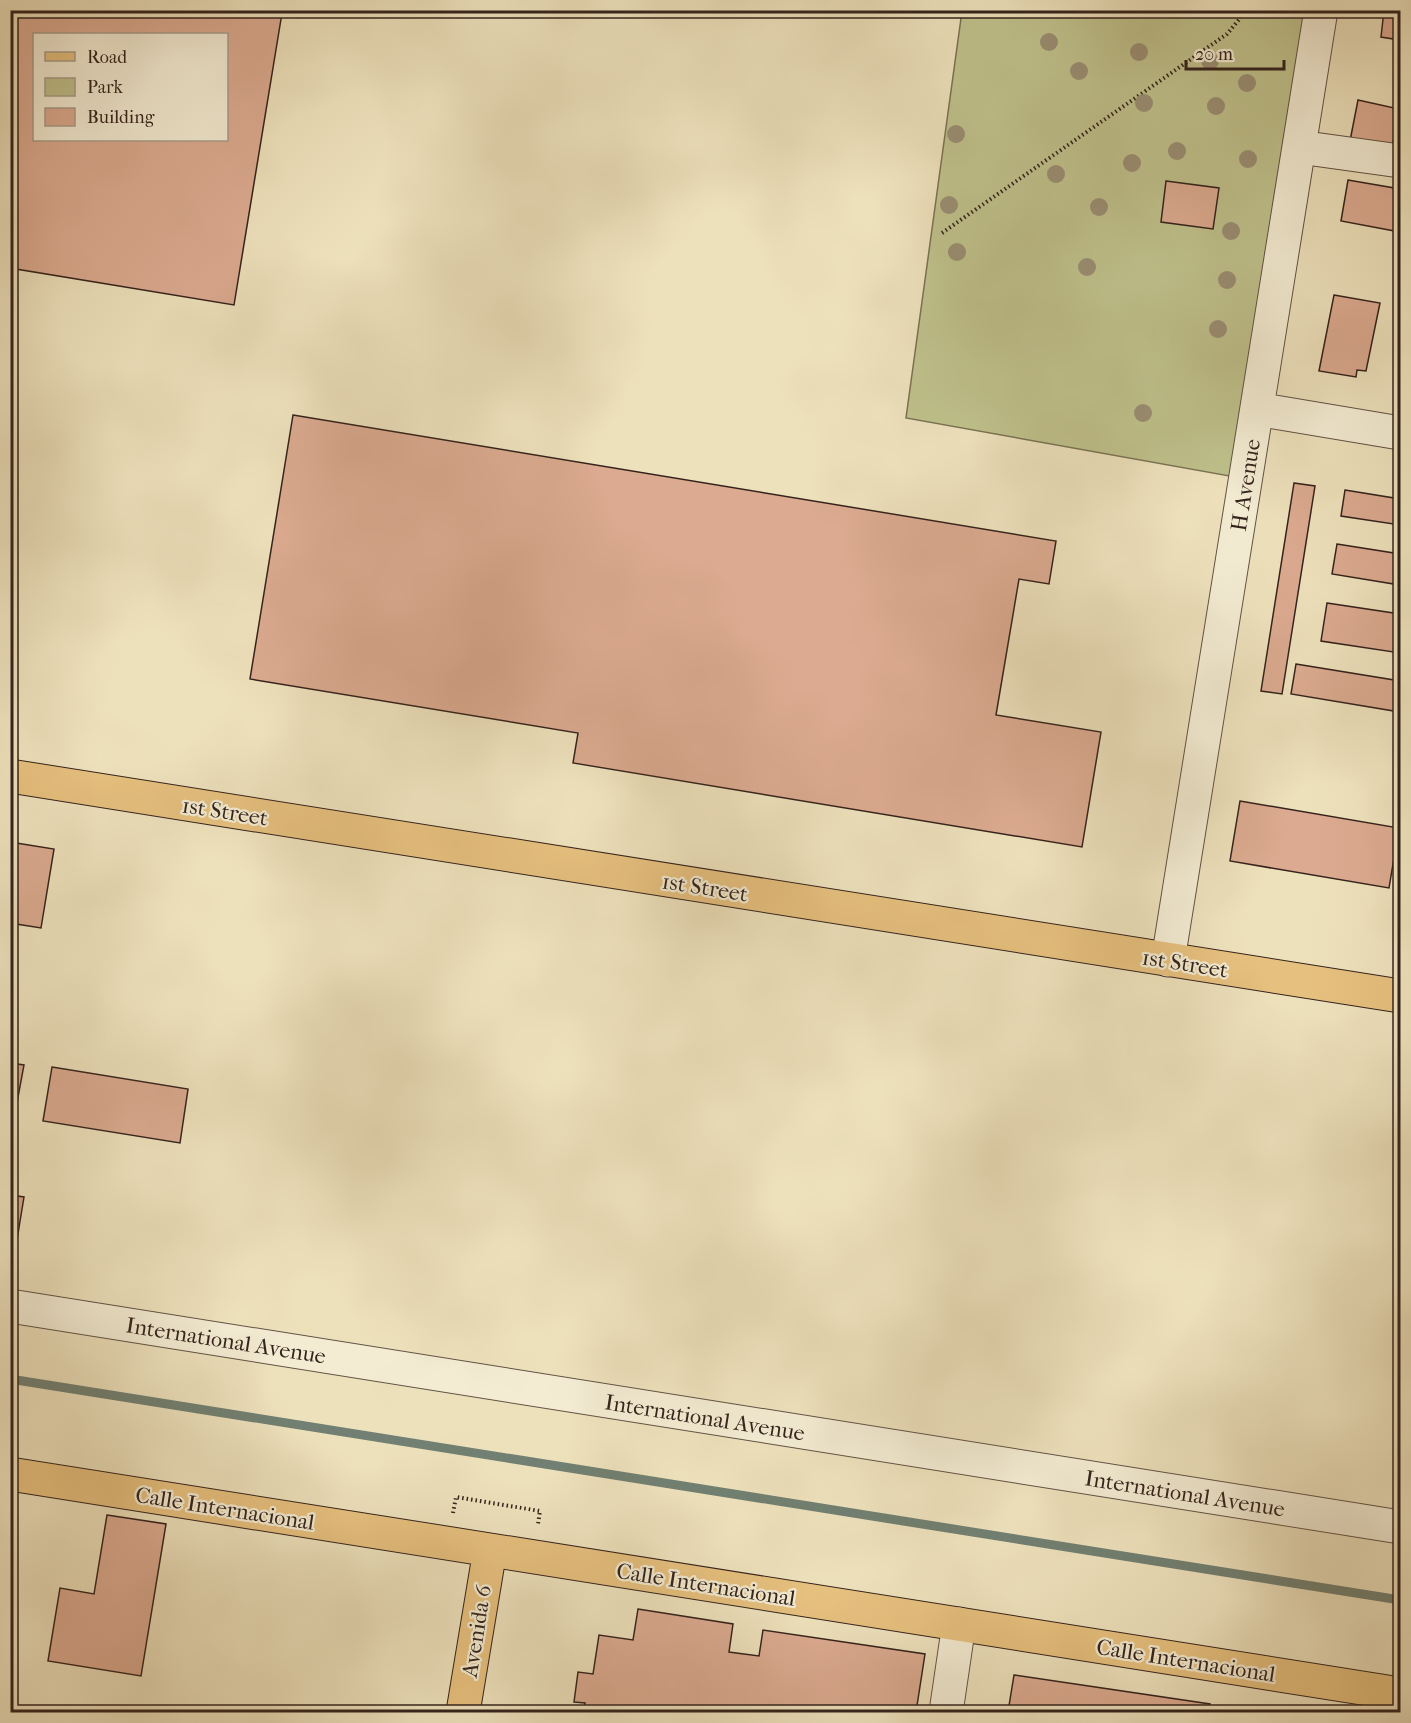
<svg xmlns="http://www.w3.org/2000/svg" width="1411" height="1723" font-family="'IM FELL French Canon',serif">
  <style>
    .green { fill: #bfc18c; stroke: #7a7254; stroke-width: 1.5 }
    .lines { fill: none; stroke-linecap: round; stroke-linejoin: round }
    .stream { stroke: #718072; stroke-width: 9 }
    .building { fill: #dbaa90; stroke: #34231c; stroke-width: 1.5; fill-rule: evenodd }
    .minor-casing { stroke: #625244; stroke-width: 35 }
    .major-casing { stroke: #34231c; stroke-width: 35 }
    .path { stroke: #34231c; stroke-width: 4; stroke-dasharray: 1.5 3; stroke-linecap: butt }
    .minor { stroke: #f3ecd3; stroke-width: 33 }
    .major { stroke: #e6c07e; stroke-width: 33 }
    .tree { fill: #9a8e73 }
    .labels { text-anchor: middle; stroke-width: 4.5; stroke-linejoin: round; paint-order: stroke }
    .street-label { font-size: 22px; fill: #34231c; stroke: #f3ecd3 }
  </style>
  <rect width="100%" height="100%" fill="#ede1bc"/>
  <filter id="stains"><feTurbulence type="fractalNoise" baseFrequency=".00333" numOctaves="4"/><feColorMatrix values="0 0 0 0 .2 0 0 0 0 .09 0 0 0 0 .02 0 0 0 .5 -.17"/></filter>
  <radialGradient id="worn" r=".72"><stop offset=".6" stop-color="#630" stop-opacity="0"/><stop offset="1" stop-color="#630" stop-opacity=".3"/></radialGradient>
  <path class="green" d="M962,11H1321L1246,479L906,418Z"/>
  <g class="lines">
    <path class="stream" d="M10,1379L1400,1600"/>
  </g>
  <path class="building" d="M10,10L282,13L234,305L10,268ZM34,34H226V140H34Z
    M1384,10H1400V40L1381,37Z
    M1358,100L1399,109L1391,154L1349,146Z
    M1348,180L1400,189V232L1341,221Z
    M1166,181L1219,188L1213,229L1161,222Z
    M1334,295L1380,303L1366,371L1357,370L1356,377L1319,371Z
    M293,415L1056,541L1049,584L1019,579L996,715L1101,732L1082,847L573,763L578,733L250,679Z
    M1294,483L1315,486L1282,694L1261,691Z
    M1345,490L1400,499V525L1341,516Z
    M1337,544L1400,554V585L1332,574Z
    M1327,603L1400,614V653L1321,641Z
    M1296,664L1400,681V712L1291,694Z
    M1240,801L1399,828L1389,888L1230,861Z
    M10,842L54,849L41,928L10,923Z
    M10,1063L24,1065L13,1124L10,1123Z
    M52,1067L188,1089L180,1143L43,1121Z
    M10,1162H14L10,1183Z
    M10,1195L24,1197L12,1270L10,1269Z
    M107,1515L166,1524L141,1676L48,1661L60,1588L94,1594Z
    M638,1609L733,1624L729,1652L759,1656L763,1630L925,1654L916,1712H583L585,1703L574,1702L578,1672L593,1674L599,1635L633,1640Z
    M1014,1675L1210,1704L1209,1712H1008Z"/>
  <g class="lines">
    <defs>
      <path id="minor" d="M1299,147L1400,161
        M1257,409L1400,433
        M1168,960L1321,10
        M10,1306L1400,1527
        M946,1712L959,1624"/>
      <path id="major" d="M10,776L1400,996
        M10,1474L1400,1694
        M463,1712L490,1550"/>
    </defs>
    <use href="#minor" class="minor-casing"/>
    <use href="#major" class="major-casing"/>
    <path class="path" d="M942,233L1227,34L1247,10
      M453,1513L456,1497L540,1511L538,1524"/>
    <use href="#minor" class="minor"/>
    <use href="#major" class="major"/>
  </g>
  <g class="tree">
    <circle cx="1049" cy="42" r="9"/>
    <circle cx="1139" cy="52" r="9"/>
    <circle cx="1210" cy="61" r="9"/>
    <circle cx="1079" cy="71" r="9"/>
    <circle cx="1247" cy="83" r="9"/>
    <circle cx="1144" cy="103" r="9"/>
    <circle cx="1216" cy="106" r="9"/>
    <circle cx="956" cy="134" r="9"/>
    <circle cx="1177" cy="151" r="9"/>
    <circle cx="1248" cy="159" r="9"/>
    <circle cx="1132" cy="163" r="9"/>
    <circle cx="1056" cy="174" r="9"/>
    <circle cx="949" cy="205" r="9"/>
    <circle cx="1099" cy="207" r="9"/>
    <circle cx="1231" cy="231" r="9"/>
    <circle cx="957" cy="252" r="9"/>
    <circle cx="1087" cy="267" r="9"/>
    <circle cx="1227" cy="280" r="9"/>
    <circle cx="1218" cy="329" r="9"/>
    <circle cx="1143" cy="413" r="9"/>
  </g>
  <g class="labels">
    <g class="street-label">
      <text transform="translate(1245 485) rotate(-81)" y="8">H Avenue</text>
      <text transform="translate(225 811) rotate(9)" y="8">1st Street</text>
      <text transform="translate(705 887) rotate(9)" y="8">1st Street</text>
      <text transform="translate(1185 963) rotate(9)" y="8">1st Street</text>
      <text transform="translate(226 1340) rotate(9)" y="8">International Avenue</text>
      <text transform="translate(705 1417) rotate(9)" y="8">International Avenue</text>
      <text transform="translate(1185 1493) rotate(9)" y="8">International Avenue</text>
      <text transform="translate(225 1508) rotate(9)" y="8">Calle Internacional</text>
      <text transform="translate(706 1584) rotate(9)" y="8">Calle Internacional</text>
      <text transform="translate(476 1631) rotate(-81)" y="8">Avenida 6</text>
      <text transform="translate(1186 1660) rotate(9)" y="8">Calle Internacional</text>
    </g>
  </g>
  <rect width="1411" height="1723" fill="none" stroke="#ede1bc" stroke-width="36"/>
  <rect x="12" y="12" width="1387" height="1699" fill="none" stroke="#34231c" stroke-width="3"/>
  <rect x="18" y="18" width="1375" height="1687" fill="none" stroke="#34231c" stroke-width="1.5"/>
  <rect x="33" y="33" width="195" height="108" fill="#f3ecd3" stroke="#a79c8a" stroke-width="1.5"/>
  <rect x="45" y="52" width="30" height="9" fill="#e6c07e" stroke="#a79c8a" stroke-width="1.5"/>
  <text x="87" y="63" font-size="18" fill="#34231c">Road</text>
  <rect x="45" y="78" width="30" height="18" fill="#bfc18c" stroke="#a79c8a" stroke-width="1.5"/>
  <text x="87" y="93" font-size="18" fill="#34231c">Park</text>
  <rect x="45" y="108" width="30" height="18" fill="#dbaa90" stroke="#a79c8a" stroke-width="1.5"/>
  <text x="87" y="123" font-size="18" fill="#34231c">Building</text>
  <path d="M1186 60v9h98v-9" fill="none" stroke="#34231c" stroke-width="3"/>
  <text x="1195" y="60" font-size="18" fill="#34231c" stroke="#f3ecd3" stroke-width="4.5" paint-order="stroke">20 m</text>
  <rect width="100%" height="100%" filter="url(#stains)"/>
  <rect width="100%" height="100%" fill="url(#worn)"/>
</svg>
